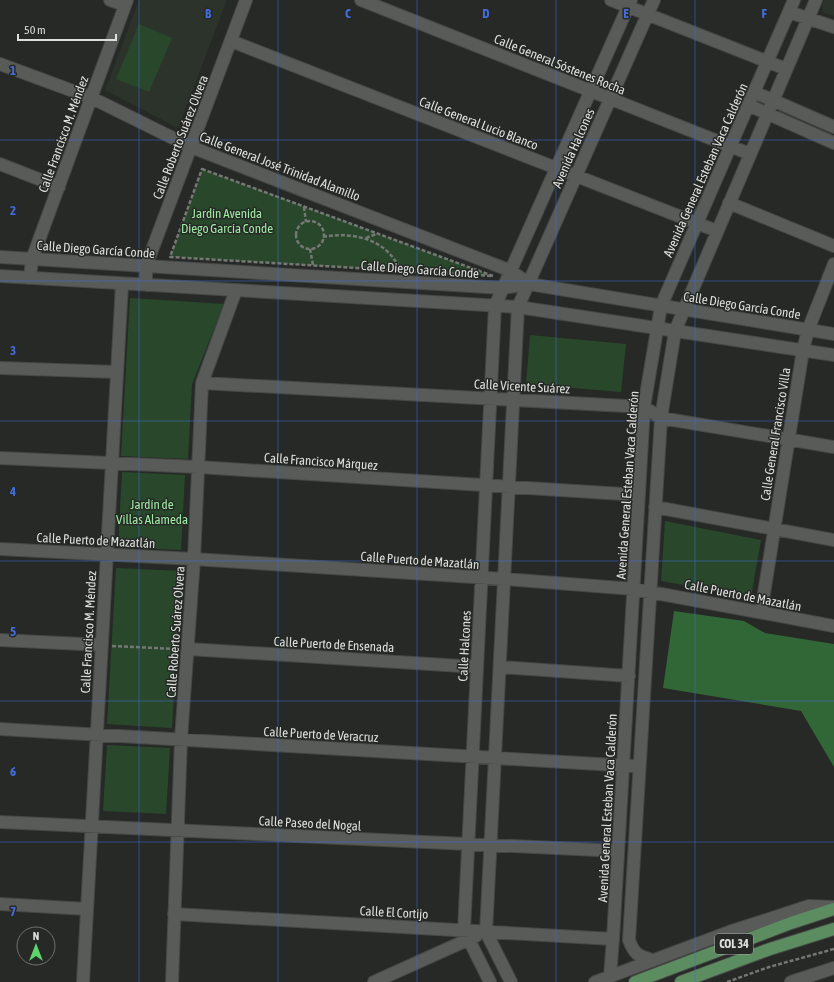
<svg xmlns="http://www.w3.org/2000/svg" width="834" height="982" font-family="'Asap Condensed',sans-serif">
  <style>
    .built { fill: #2b332b }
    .green { fill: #29482b }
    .building { fill: #316636 }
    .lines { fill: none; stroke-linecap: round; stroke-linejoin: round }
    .street-casing { stroke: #454745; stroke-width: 14 }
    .secondary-casing { stroke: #454745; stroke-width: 14 }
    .primary-casing { stroke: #454745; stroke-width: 14 }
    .path { stroke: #757775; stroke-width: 2.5; stroke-dasharray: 4 2; stroke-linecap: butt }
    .street { stroke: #585b58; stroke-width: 12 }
    .secondary { stroke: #585b58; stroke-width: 12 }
    .primary { stroke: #5c8d60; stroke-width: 12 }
    .grid { fill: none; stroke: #436bd9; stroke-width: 1; stroke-opacity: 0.55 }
    .labels { text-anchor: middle; stroke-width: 3; stroke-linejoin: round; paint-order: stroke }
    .shield { fill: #262926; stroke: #a6a8a6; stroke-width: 1 }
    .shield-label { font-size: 12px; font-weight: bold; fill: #dddfdd }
    .street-label { font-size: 13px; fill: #dddfdd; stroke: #262926 }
    .park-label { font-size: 13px; fill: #9deaa2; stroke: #262926 }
    .grid-label { font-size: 13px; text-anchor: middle; font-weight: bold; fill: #436bd9; stroke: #262926; stroke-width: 3; stroke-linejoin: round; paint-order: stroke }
  </style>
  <rect width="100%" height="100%" fill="#262926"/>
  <path class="built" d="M139,0H227L178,128L105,90Z
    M824,0H834V16L823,13L822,5Z"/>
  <path class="green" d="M139,24L172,38L149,92L116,79Z
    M202,169L493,276L170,257Z
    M130,298L224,304L192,384L188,459L121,456Z
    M530,335L626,344L621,392L526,384Z
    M122,472L185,475L181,550L118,547Z
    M665,521L761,540L751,597L661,581Z
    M116,568L181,571L172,728L107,724Z
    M107,745L170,748L166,814L103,811Z"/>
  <path class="building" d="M674,611L744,621L765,633L834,644V767L801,711L663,688Z"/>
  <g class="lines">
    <defs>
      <path id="street" d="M110,0L125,5
        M361,0L750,154
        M611,0L786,69
        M789,12L834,27
        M231,41L717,231
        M0,64L92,98L191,147L511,271L529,284
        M754,92L834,127
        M748,105L834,143
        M0,164L59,187
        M729,203L834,246
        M30,278L32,259L127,0
        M0,368L117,372
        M202,383L644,407L661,418L834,447
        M0,458L198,467L639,495
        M655,507L834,540
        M0,549L194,559L504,579L634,589L834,626
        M761,612L803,350L808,330L834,264
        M0,640L102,645
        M188,649L477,667
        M500,667L629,676
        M0,729L632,766
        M0,822L618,851
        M0,904L87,909
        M174,914L613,939
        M652,960C638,956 634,954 629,940L661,418L675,331L816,0
        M610,976L613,939L644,407L661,306L794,0
        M83,982L122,284
        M172,982L181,739L194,559L202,383L236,290
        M374,982L476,936
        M490,982L464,930L495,306L631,0
        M511,982L486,932L518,307L654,0
        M595,982L729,932L809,906L834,907
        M791,982L834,968"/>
      <path id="secondary" d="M0,257L503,288L529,284L834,334
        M0,276L518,307L834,355
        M146,285V266L246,0"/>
      <path id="primary" d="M635,982L791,923L834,909
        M681,982L770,949L834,929"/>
    </defs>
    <use href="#street" class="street-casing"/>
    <use href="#secondary" class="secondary-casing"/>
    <use href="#primary" class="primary-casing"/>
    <path class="path" d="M202,169L493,276L170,257Z
      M304,207L306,222
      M296 235a14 14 0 1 1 28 0a14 14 0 1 1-28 0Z
      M323,237C354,231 388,240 400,270
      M366,238L376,234
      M310,249L313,265
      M112,646L177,649
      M727,982L769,967L834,949"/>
    <use href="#street" class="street"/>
    <use href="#secondary" class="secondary"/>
    <use href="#primary" class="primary"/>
  </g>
  <path class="grid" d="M139,0V982M278,0V982M417,0V982M556,0V982M695,0V982M0,140H834M0,281H834M0,421H834M0,561H834M0,701H834M0,842H834"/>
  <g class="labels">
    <rect class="shield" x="715" y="934" width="38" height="20" rx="3"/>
    <g class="shield-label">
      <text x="734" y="948">COL 34</text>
    </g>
    <g class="street-label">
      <text transform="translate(560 64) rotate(22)" y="5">Calle General Sóstenes Rocha</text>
      <text transform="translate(479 123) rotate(21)" y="5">Calle General Lucio Blanco</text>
      <text transform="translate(63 134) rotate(-70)" y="5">Calle Francisco M. Méndez</text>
      <text transform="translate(180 137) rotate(-69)" y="5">Calle Roberto Suárez Olvera</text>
      <text transform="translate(573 148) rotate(-66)" y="5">Avenida Halcones</text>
      <text transform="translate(280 166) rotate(21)" y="5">Calle General José Trinidad Alamillo</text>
      <text transform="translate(705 170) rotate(-66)" y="5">Avenida General Esteban Vaca Calderón</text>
      <text transform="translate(96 249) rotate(4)" y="5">Calle Diego García Conde</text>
      <text transform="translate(420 269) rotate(4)" y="5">Calle Diego García Conde</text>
      <text transform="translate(742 305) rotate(9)" y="5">Calle Diego García Conde</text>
      <text transform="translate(522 386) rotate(3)" y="5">Calle Vicente Suárez</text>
      <text transform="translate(775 434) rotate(-81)" y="5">Calle General Francisco Villa</text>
      <text transform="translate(321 461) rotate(4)" y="5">Calle Francisco Márquez</text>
      <text transform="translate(627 485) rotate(-86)" y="5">Avenida General Esteban Vaca Calderón</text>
      <text transform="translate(96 540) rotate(3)" y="5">Calle Puerto de Mazatlán</text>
      <text transform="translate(420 560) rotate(4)" y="5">Calle Puerto de Mazatlán</text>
      <text transform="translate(743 595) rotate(11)" y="5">Calle Puerto de Mazatlán</text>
      <text transform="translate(88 632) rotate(-87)" y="5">Calle Francisco M. Méndez</text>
      <text transform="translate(175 632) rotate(-86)" y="5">Calle Roberto Suárez Olvera</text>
      <text transform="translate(334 644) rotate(3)" y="5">Calle Puerto de Ensenada</text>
      <text transform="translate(464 646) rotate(-87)" y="5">Calle Halcones</text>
      <text transform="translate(321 734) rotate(3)" y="5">Calle Puerto de Veracruz</text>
      <text transform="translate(607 808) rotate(-87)" y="5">Avenida General Esteban Vaca Calderón</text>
      <text transform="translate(310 823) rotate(3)" y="5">Calle Paseo del Nogal</text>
      <text transform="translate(394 912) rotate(3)" y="5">Calle El Cortijo</text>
    </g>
    <g class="park-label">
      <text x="227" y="218">Jardín Avenida<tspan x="227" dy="15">Diego García Conde</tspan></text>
      <text x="152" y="509">Jardín de<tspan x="152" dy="15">Villas Alameda</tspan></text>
    </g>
  </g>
  <g class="grid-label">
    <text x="208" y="18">B</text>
    <text x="348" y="18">C</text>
    <text x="486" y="18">D</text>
    <text x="626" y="18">E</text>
    <text x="764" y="18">F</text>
    <text x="13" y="75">1</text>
    <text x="13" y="215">2</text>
    <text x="13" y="355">3</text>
    <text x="13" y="496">4</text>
    <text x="13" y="636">5</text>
    <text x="13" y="776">6</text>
    <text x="13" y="916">7</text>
  </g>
  <g transform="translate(36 946)"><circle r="19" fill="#262926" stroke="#6f726f"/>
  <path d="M0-3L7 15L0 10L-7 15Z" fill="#5ed56c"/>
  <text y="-6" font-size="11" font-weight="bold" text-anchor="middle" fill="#dddfdd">N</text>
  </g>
  <path d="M18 34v6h98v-6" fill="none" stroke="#dddfdd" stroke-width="2"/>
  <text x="24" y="34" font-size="12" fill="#dddfdd" stroke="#262926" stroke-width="3" paint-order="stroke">50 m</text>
</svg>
